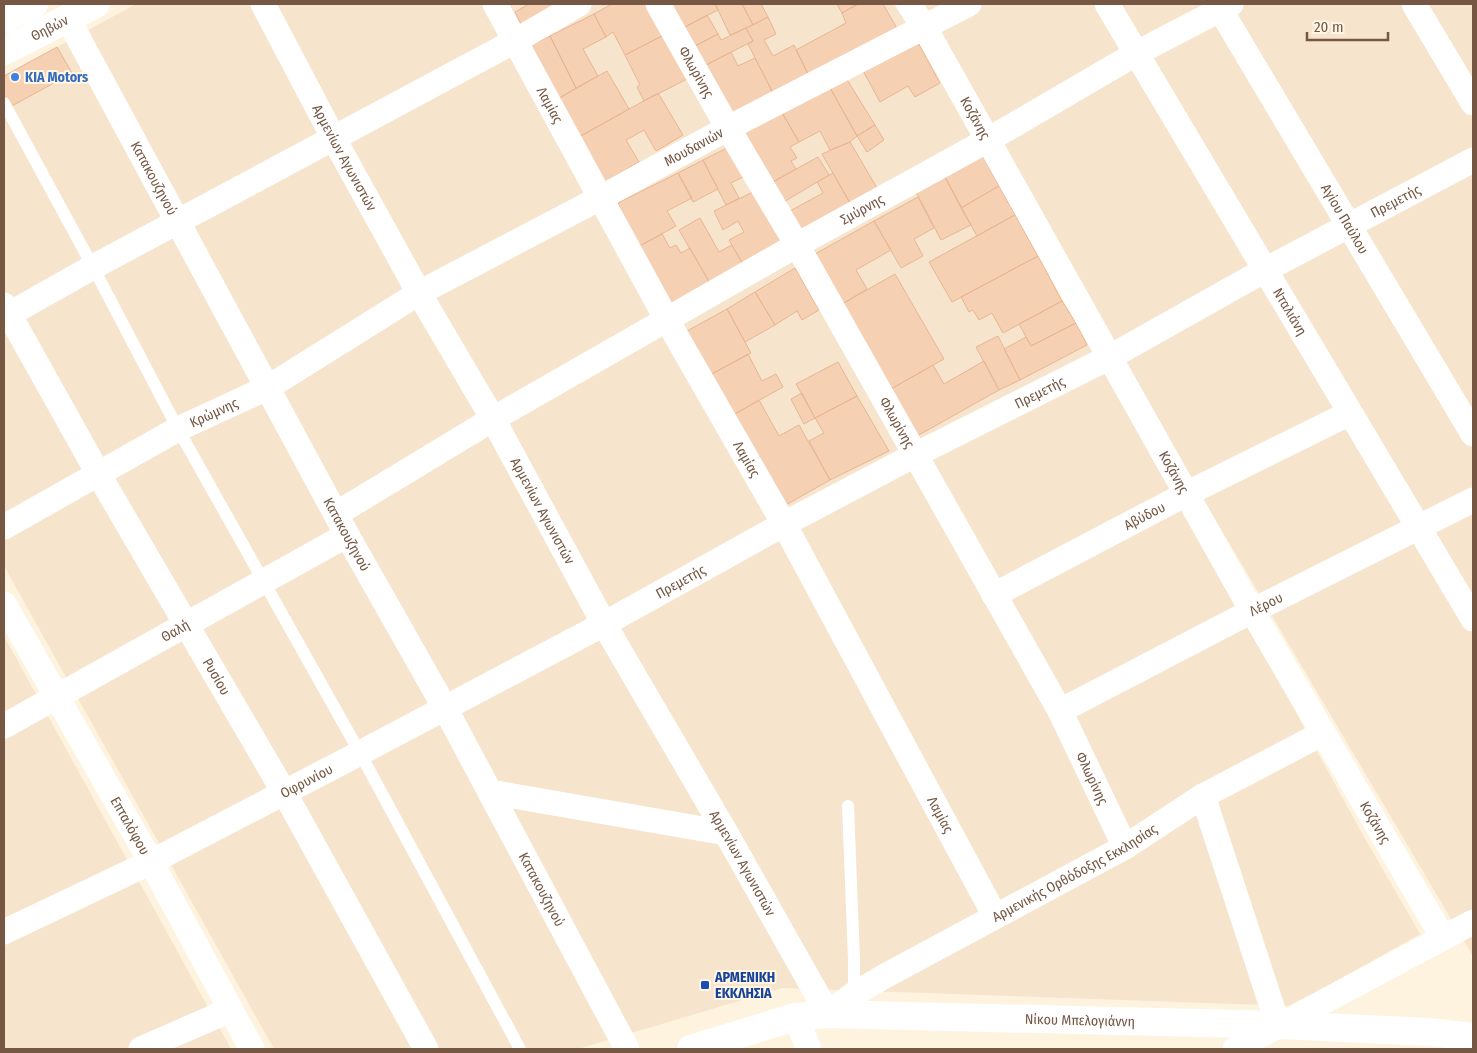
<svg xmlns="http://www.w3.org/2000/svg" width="1477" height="1053" font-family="'Fira Sans Condensed',sans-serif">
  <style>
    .residential { fill: #f6e4cc }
    .building { fill: #f5d0b3; stroke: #e9b692 }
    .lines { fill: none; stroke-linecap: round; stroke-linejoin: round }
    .service { stroke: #fff; stroke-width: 12 }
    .minor { stroke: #fff; stroke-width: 25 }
    .secondary { stroke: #fff; stroke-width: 28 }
    .shop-dot { fill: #3f7fe0; stroke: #fff6e6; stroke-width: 2 }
    .transit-dot { fill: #1a4fb4; stroke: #fff6e6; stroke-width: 2 }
    .labels { text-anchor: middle; stroke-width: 4; stroke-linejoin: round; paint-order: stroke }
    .street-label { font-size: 14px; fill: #755744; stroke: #fff6e6 }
    .shop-label { font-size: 14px; font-weight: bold; fill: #366cbe; stroke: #fff6e6; text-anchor: start }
    .transit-label { font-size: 14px; font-weight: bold; fill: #164399; stroke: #fff6e6; text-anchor: start }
  </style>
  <rect width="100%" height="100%" fill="#fef3de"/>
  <path class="residential" d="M136,4H894L916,39L989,166L1062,301L1076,323L1294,709L1359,828L1420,934L1292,1006L782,988L578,1049H274L4,566V76Z
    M911,4H1473V956L925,28Z
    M4,636L231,1049H4Z"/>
  <path class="building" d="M529,4H560L522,26L515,12Z
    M612,4H647L664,35L625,55L613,32L606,37L594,14Z
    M667,4H715L718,10L681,29Z
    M715,4H742L753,25L730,35Z
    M742,4H761L768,17L753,25Z
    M837,4H858L842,13Z
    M858,4H883L899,32L810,78L796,50L846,23L842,13Z
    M594,14L606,37L583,49L598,76L576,88L550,36Z
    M707,15L718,34L691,48L681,29Z
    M768,17L776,34L764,40L773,56L794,45L810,78L774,95L748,44L753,41L746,28Z
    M746,28L753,41L702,67L691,48L718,34L721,40Z
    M664,35L687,79L644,101L637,87L640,85L625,55Z
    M550,36L576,88L556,100L527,47Z
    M916,39L940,83L915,97L908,86L880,102L862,69Z
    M57,47L72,73L10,107L4,95V76Z
    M731,52L738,66L755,58L774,95L729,118L702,67Z
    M607,71L629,109L577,138L556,100Z
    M846,78L875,125L857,136L829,86Z
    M829,86L857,136L850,142L830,150L820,131L799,142L781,111Z
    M658,93L683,135L656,151L644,130L626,140L639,162L603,183L577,138Z
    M781,111L799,142L790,147L797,158L791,161L796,169L771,183L742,132Z
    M875,125L884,140L867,152L857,136Z
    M850,142L877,188L850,203L822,154Z
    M729,147L745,176L731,183L739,198L726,205L703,160Z
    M981,153L999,186L961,208L944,175Z
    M818,157L829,175L782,203L771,183Z
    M703,160L718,189L693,202L678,173Z
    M678,173L692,198L667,211L676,226L638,247L618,203Z
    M833,173L850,203L801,231L790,211L823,193L817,182Z
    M944,175L971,225L941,240L915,190Z
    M999,186L1015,215L977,236L961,208Z
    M753,192L782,244L744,266L729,240L744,232L738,221L723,230L714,211Z
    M918,197L934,228L914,239L923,256L901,268L874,221Z
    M1015,215L1038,256L952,302L929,262Z
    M700,218L719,252L732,245L744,266L711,285L679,230Z
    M874,221L891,250L856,270L867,289L842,304L815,254Z
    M662,234L670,248L676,245L681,253L690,248L711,285L672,307L638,247Z
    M1038,256L1062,301L1003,333L992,313L979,320L973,310L969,312L961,297Z
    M795,268L819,310L802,320L797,311L775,325L755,292Z
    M895,274L944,359L891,389L842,304Z
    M755,292L775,325L745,342L727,309Z
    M1062,301L1076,323L1031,346L1019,324Z
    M727,309L751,353L710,375L687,331Z
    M1076,323L1087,345L1020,380L1004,349L1026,337L1031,346Z
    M998,336L1020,380L999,390L976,347Z
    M748,354L762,381L776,374L783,387L733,415L710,375Z
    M984,361L999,390L917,436L891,389L933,365L944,384Z
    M838,362L857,396L815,418L796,384Z
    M802,393L815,418L804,424L791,399Z
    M857,396L889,451L830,480L809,441L824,433L815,418Z
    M759,400L779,436L799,425L830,480L784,506L733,415Z"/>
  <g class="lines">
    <path class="service" d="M4,103L93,267L178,429L360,753L520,1049
      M848,806L854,960V994"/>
    <g class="minor">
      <path id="s1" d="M263,4L334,139L419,293L493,419L604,624L726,833L828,1014L854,994L885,976L1125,847L1203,796L1323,733"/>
      <path id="s2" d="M495,4L667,320L784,524L995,916"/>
      <path id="s3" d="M658,4L728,128L797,245L1060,711L1125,847"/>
      <path id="s4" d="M909,4L925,28L1252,611L1443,938"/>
      <path id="s5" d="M1107,4L1473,619"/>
      <path id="s6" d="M1217,4L1473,434"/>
      <path d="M1414,4L1473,103"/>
      <path id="s7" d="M68,19L347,535L445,708L627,1049"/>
      <path id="s8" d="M4,305L99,475L284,792L426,1049"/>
      <path d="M4,317L93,267L515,41L579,4"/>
      <path id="s9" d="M336,514L493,419L797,245L988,140L1137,53L1231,4"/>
      <path id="s10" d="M4,527L178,429L267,388L419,293L602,197L728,128L969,4"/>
      <path id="s11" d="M994,595L1186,494L1350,413"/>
      <path id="s12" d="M4,604L151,862L252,1049"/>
      <path id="s13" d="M1060,711L1252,611L1473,500"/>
      <path id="s14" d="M4,726L347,535"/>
      <path d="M490,792L726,833"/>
      <path d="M1203,796L1278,1025"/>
      <path id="s15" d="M4,932L151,862L360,753L604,624L784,524L915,455L1110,357L1265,270L1473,160"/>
      <path d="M795,1017L809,1049"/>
      <path d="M141,1049L230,1010"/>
      <path d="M1235,1049L1473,922"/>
    </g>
    <g class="secondary">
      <path d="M4,19L34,4"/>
      <path id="s16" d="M4,51L96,4"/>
      <path id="s17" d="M691,1049L795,1017L828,1014L1278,1025L1429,1032L1473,1037"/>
    </g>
  </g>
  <circle class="shop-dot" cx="15" cy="77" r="5"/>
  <rect class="transit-dot" x="700" y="980" width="10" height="10" rx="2.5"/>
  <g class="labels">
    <g class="street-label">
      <text dy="5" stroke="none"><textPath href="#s16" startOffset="51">Θηβών</textPath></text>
      <text dy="5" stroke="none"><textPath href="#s3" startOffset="78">Φλωρίνης</textPath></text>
      <text dy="5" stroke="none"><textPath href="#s2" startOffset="115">Λαμίας</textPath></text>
      <text dy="5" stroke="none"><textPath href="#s4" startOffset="132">Κοζάνης</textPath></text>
      <text dy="5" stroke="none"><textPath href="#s10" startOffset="788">Μουδανιών</textPath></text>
      <text dy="5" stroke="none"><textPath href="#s1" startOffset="174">Αρμενίων Αγωνιστών</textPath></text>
      <text dy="5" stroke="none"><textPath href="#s7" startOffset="181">Κατακουζηνού</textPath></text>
      <text dy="5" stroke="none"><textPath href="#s15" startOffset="1572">Πρεμετής</textPath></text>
      <text dy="5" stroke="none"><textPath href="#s9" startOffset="608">Σμύρνης</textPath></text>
      <text dy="5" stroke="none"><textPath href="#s6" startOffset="250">Αγίου Παύλου</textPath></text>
      <text dy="5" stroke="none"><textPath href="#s5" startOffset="358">Νταλιάνη</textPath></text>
      <text dy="5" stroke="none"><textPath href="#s15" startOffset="1168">Πρεμετής</textPath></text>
      <text dy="5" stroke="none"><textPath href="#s10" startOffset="239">Κρώμνης</textPath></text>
      <text dy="5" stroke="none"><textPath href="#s3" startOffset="482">Φλωρίνης</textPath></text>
      <text dy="5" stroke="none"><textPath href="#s2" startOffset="520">Λαμίας</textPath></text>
      <text dy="5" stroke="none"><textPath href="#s4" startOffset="538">Κοζάνης</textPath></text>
      <text dy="5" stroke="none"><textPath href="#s1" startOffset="579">Αρμενίων Αγωνιστών</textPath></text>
      <text dy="5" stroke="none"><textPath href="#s11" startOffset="170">Αβύδου</textPath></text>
      <text dy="5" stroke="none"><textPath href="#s7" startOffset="586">Κατακουζηνού</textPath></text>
      <text dy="5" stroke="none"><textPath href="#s15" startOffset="762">Πρεμετής</textPath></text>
      <text dy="5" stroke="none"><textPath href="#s13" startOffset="232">Λέρου</textPath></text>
      <text dy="5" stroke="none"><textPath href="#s14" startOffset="196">Θαλή</textPath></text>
      <text dy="5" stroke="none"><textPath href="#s8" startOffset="428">Ρυσίου</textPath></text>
      <text dy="5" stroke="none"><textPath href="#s3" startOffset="888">Φλωρίνης</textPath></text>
      <text dy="5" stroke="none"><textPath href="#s15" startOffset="338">Οφρυνίου</textPath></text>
      <text dy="5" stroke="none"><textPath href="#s2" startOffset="925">Λαμίας</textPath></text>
      <text dy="5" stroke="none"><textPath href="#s4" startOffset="942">Κοζάνης</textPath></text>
      <text dy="5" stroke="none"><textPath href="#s12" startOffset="255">Επταλόφου</textPath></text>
      <text dy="5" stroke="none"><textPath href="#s1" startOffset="984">Αρμενίων Αγωνιστών</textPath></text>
      <text dy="5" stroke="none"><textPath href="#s1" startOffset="1442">Αρμενικής Ορθόδοξης Εκκλησίας</textPath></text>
      <text dy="5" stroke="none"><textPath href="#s7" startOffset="991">Κατακουζηνού</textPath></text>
      <text dy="5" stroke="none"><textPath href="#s17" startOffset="394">Νίκου Μπελογιάννη</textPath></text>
    </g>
    <g class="shop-label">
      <text x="25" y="82">KIA Motors</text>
    </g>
    <g class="transit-label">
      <text x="715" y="982">ΑΡΜΕΝΙΚΗ<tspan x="715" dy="16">ΕΚΚΛΗΣΙΑ</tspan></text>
    </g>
  </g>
  <rect width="1477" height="1053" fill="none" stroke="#755744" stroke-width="10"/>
  <path d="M1307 32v8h81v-8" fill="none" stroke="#755744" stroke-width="2.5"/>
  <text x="1314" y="32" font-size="15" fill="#755744" stroke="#fff6e6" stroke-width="4" paint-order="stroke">20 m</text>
</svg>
